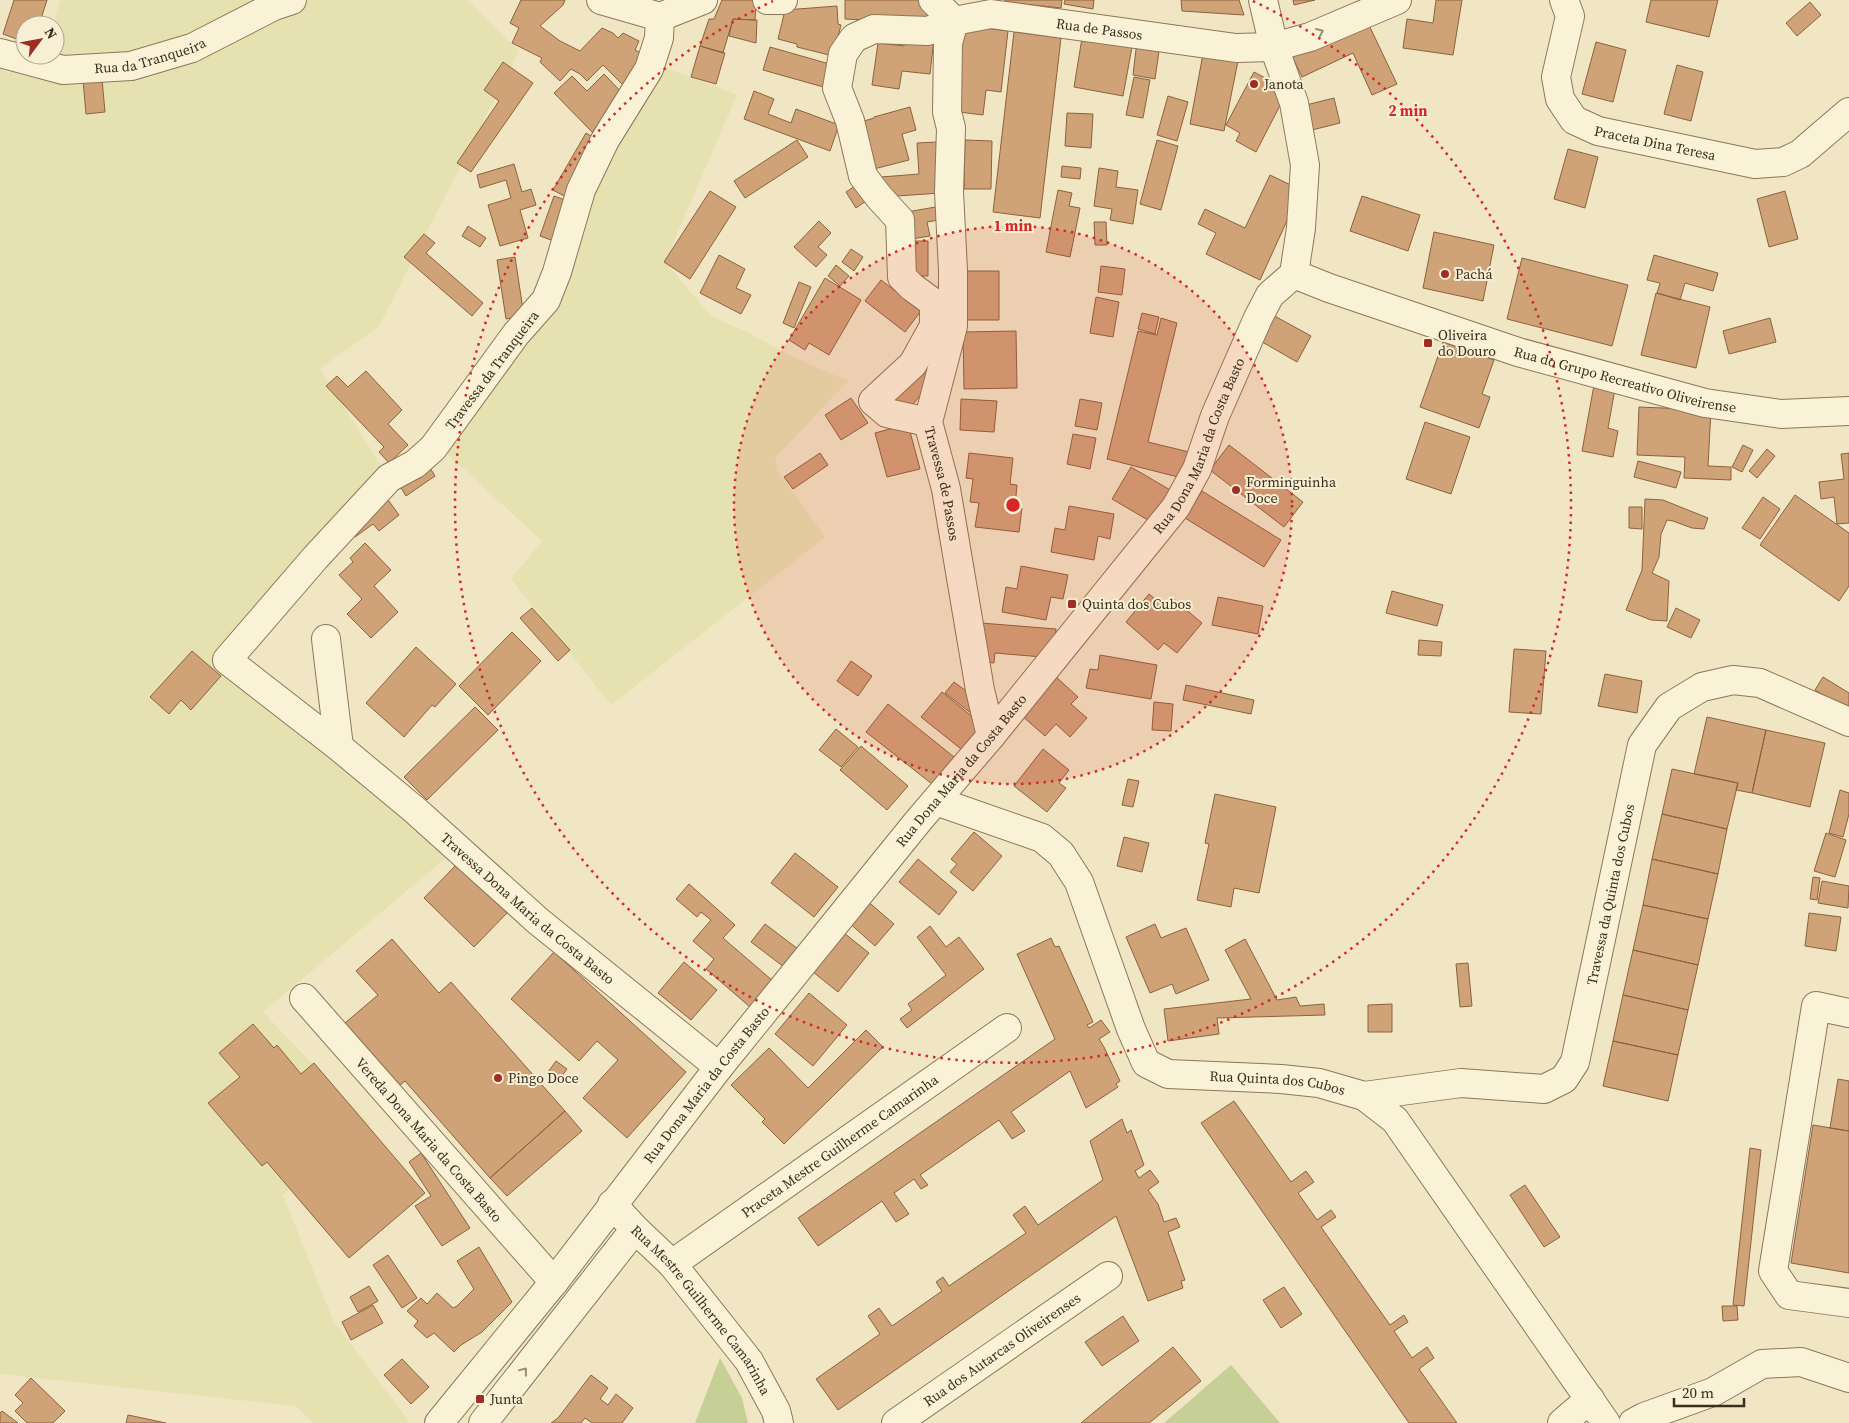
<svg xmlns="http://www.w3.org/2000/svg" width="1849" height="1423" font-family="'Source Serif 4',serif">
  <style>
    .farmland { fill: #e6e1b0 }
    .green { fill: #c5cf96 }
    .building { fill: #d0a277; stroke: #8c623d }
    .lines { fill: none; stroke-linecap: round; stroke-linejoin: round }
    .minor-casing { stroke: #8c7759; stroke-width: 30 }
    .minor { stroke: #faf2d7; stroke-width: 28 }
    .oneway { stroke: #9a907a }
    .ring { fill: none; stroke: #d62828; stroke-width: 2.5; stroke-dasharray: 2.5 5 }
    .poi-dot { fill: #9e2d26; stroke: #f7efd3; stroke-width: 2 }
    .labels { text-anchor: middle; stroke-width: 4; stroke-linejoin: round; paint-order: stroke }
    .street-label { font-size: 14px; fill: #3b2e1e; stroke: #f7efd3 }
    .poi-label { font-size: 14px; fill: #3b2e1e; stroke: #f7efd3; text-anchor: start }
    .centre { fill: #d62828; stroke: #f7efd3; stroke-width: 2.5 }
    .ring-label { font-size: 15px; text-anchor: middle; font-weight: bold; fill: #d62828; stroke: #f7efd3; stroke-width: 4; stroke-linejoin: round; paint-order: stroke }
  </style>
  <rect width="100%" height="100%" fill="#f0e6c3"/>
  <path class="farmland" d="M60,0H467L519,51L379,326L320,369L380,464L299,587L226,668L447,857L263,1012L371,1125L283,1195L333,1320L409,1421L407,1423H313L296,1406L0,1374V66L9,73L37,55H55V25H53Z
    M648,61L737,95L668,255L671,269L711,316L747,332L791,356L848,381L775,458L778,471L825,537L611,705L511,579L542,541L443,450L539,315Z"/>
  <path class="green" d="M720,1358L742,1398L748,1423H695Z
    M1231,1365L1280,1423H1164Z"/>
  <path class="building" d="M14,0H47L39,25H25V42L3,34Z
    M521,0H565L563,5L540,26L560,41L580,51L602,28L613,33L618,38L623,33L639,41L635,50L649,57L624,86L603,65L587,81L580,74L571,69L560,81L540,62L542,58L512,43L519,28L510,23Z
    M722,0H756L755,20L733,19L723,53L700,46L709,19H714Z
    M845,0H930L929,23L845,19Z
    M1005,0H1062L1061,8L1005,2Z
    M1065,0H1094L1093,9L1064,4Z
    M1181,0H1239L1244,15L1182,11Z
    M1293,0H1315L1294,5Z
    M1436,0H1462L1453,55L1403,48L1407,19L1433,23Z
    M1651,0H1718L1709,37L1646,22Z
    M1810,2L1821,15L1797,36L1786,23Z
    M837,6L838,24L841,25L833,56L797,47V44L778,39L785,10Z
    M733,19L757,20L756,43L729,36Z
    M1367,21L1397,84L1372,95L1353,53L1302,77L1292,56Z
    M962,25L1008,31L1001,92L986,90L983,115L951,111Z
    M1014,32L1061,38L1040,218L993,212Z
    M906,34L934,38L930,74L902,71L899,89L872,85L878,43L904,46Z
    M1082,38L1132,47L1123,96L1074,87Z
    M1137,41L1160,44L1155,79L1133,75Z
    M1596,42L1626,50L1613,102L1582,94Z
    M700,46L725,53L716,84L691,77Z
    M770,47L833,65L827,88L763,70Z
    M1203,54L1238,61L1224,131L1190,124Z
    M503,62L533,83L471,172L457,163L499,101L484,90Z
    M1677,65L1703,72L1691,121L1664,114Z
    M1254,72L1288,90L1256,152L1236,141L1240,133L1226,125Z
    M604,74L627,98L592,132L554,93L572,76L587,91Z
    M1134,77L1150,80L1143,118L1126,115Z
    M102,79L105,112L86,114L83,80Z
    M754,91L774,99L768,114L791,123L796,109L839,125L830,151L744,119Z
    M1168,96L1188,102L1177,141L1157,135Z
    M1334,98L1340,123L1312,130L1306,105Z
    M910,107L916,130L902,134L909,160L866,171L854,124L874,118V117Z
    M1067,113L1093,114L1091,148L1065,146Z
    M586,133L603,143L570,199L553,190Z
    M797,140L808,157L745,198L734,181Z
    M965,140L992,141L991,189H964Z
    M1157,140L1178,146L1161,210L1140,204Z
    M937,142L941,193L882,197L881,177L919,174L917,143Z
    M1568,149L1598,157L1585,208L1554,199Z
    M514,164L522,192L531,189L536,205L520,210L528,238L500,246L488,205L511,198L506,180L480,188L477,175Z
    M1062,166L1081,168L1080,179L1061,177Z
    M1099,168L1118,171L1116,187L1138,190L1133,224L1110,220L1112,209L1094,206Z
    M1270,175L1301,190L1260,280L1206,254L1216,233L1198,224L1205,209L1245,228Z
    M863,181L873,196L856,208L846,192Z
    M1058,190L1072,193L1069,206L1080,208L1070,257L1046,252Z
    M710,191L736,207L690,279L664,262Z
    M1785,191L1798,239L1769,247L1757,199Z
    M554,196L576,204L562,244L540,236Z
    M1362,196L1420,215L1408,251L1350,231Z
    M947,205L950,218L927,222L930,236L906,240L901,213Z
    M819,221L831,233L818,247L827,255L816,267L794,247Z
    M1094,222H1106L1107,245H1095Z
    M468,226L486,238L480,247L462,236Z
    M1434,232L1494,245L1483,301L1423,288Z
    M424,234L435,243L426,253L483,303L472,316L404,257Z
    M903,241H928V276H903Z
    M851,249L863,257L854,271L842,262Z
    M719,255L745,269L736,288L751,295L741,314L700,293Z
    M1654,255L1718,273L1713,291L1685,283L1680,300L1657,293L1660,283L1647,280Z
    M515,257L524,316L506,319L497,260Z
    M1522,258L1628,285L1612,346L1507,319Z
    M836,265L849,276L840,286L828,276Z
    M1101,266L1125,269L1122,295L1098,292Z
    M966,271H999V320H966Z
    M825,278L861,300L829,355L809,343L805,350L789,340Z
    M881,280L921,311L905,332L865,301Z
    M799,282L811,287L794,328L783,323Z
    M1656,293L1710,307L1696,368L1641,355Z
    M1096,297L1119,302L1113,337L1090,333Z
    M1142,313L1159,317L1155,334L1138,329Z
    M1271,314L1311,336L1297,362L1257,339Z
    M1161,318L1177,323L1148,442L1189,452L1182,478L1107,459L1138,331L1157,335Z
    M1770,318L1776,342L1729,354L1723,331Z
    M1016,331L1017,388L964,389L963,332Z
    M1443,342L1494,360L1482,394L1490,397L1479,428L1420,407Z
    M919,363L936,378L906,412L889,397Z
    M366,371L402,410L388,424L408,445L389,463L379,452L384,447L326,386L337,376L348,387Z
    M1594,385L1615,389L1608,428L1618,431L1613,457L1582,451Z
    M851,398L868,423L841,440L825,415Z
    M961,399L997,401L994,432L960,430Z
    M1080,399L1102,403L1097,430L1075,426Z
    M1639,407L1711,410L1708,466L1731,467V480L1684,478L1685,457L1637,455Z
    M1425,422L1470,437L1451,494L1406,479Z
    M908,424L920,469L887,477L875,433Z
    M1073,434L1096,438L1090,469L1067,464Z
    M1229,445L1303,502L1284,527L1210,470Z
    M1743,445L1753,450L1742,472L1732,467Z
    M1767,449L1775,456L1757,478L1749,471Z
    M820,453L828,465L793,489L784,477Z
    M969,453L1013,458L1010,484L1017,485L1015,507L1022,508L1019,532L975,527L979,503L970,502L973,479L966,478Z
    M1849,453V523L1837,524L1834,497L1821,499L1819,482L1844,479L1841,454Z
    M1638,461L1681,472L1676,488L1634,477Z
    M427,463L435,476L406,496L398,483Z
    M1131,467L1172,491L1153,523L1112,499Z
    M1202,491L1281,540L1264,567L1185,518Z
    M1795,495L1849,533V586L1839,601L1760,545Z
    M386,497L399,515L379,531L373,524L355,537L347,526Z
    M1763,497L1780,509L1760,539L1742,528Z
    M1645,499L1663,500L1708,518L1704,529L1692,528L1673,521L1667,520L1661,534L1659,557L1652,573L1669,581L1667,621L1651,620L1626,610L1642,570Z
    M1069,506L1114,514L1110,539L1098,536L1094,560L1051,552L1055,528L1065,530Z
    M1629,507H1642V529L1629,528Z
    M365,543L391,570L374,586L398,612L371,638L347,614L362,599L339,575L353,562L350,558Z
    M1021,566L1068,575L1063,599L1051,597L1046,620L1002,612L1006,587L1017,589Z
    M1392,591L1443,605L1437,626L1386,613Z
    M1149,594L1163,606L1171,597L1202,623L1177,653L1164,643L1158,650L1126,622Z
    M1218,597L1263,606L1258,634L1212,625Z
    M532,608L570,650L558,661L520,618Z
    M1676,608L1700,620L1691,638L1667,627Z
    M981,623L1056,629L1054,658L995,653L994,663L978,661Z
    M512,632L541,661L488,715L459,686Z
    M1419,640L1442,642L1441,656L1418,655Z
    M416,647L456,684L435,707L432,705L404,737L366,703Z
    M1514,649L1546,651L1541,714L1509,712Z
    M192,651L221,676L191,710L181,700L169,714L150,697Z
    M1100,655L1157,665L1151,699L1086,688L1090,669L1098,670Z
    M851,661L872,676L858,696L837,681Z
    M1605,674L1642,681L1637,713L1598,706Z
    M1055,676L1078,697L1071,704L1087,718L1070,737L1056,724L1045,736L1021,715Z
    M1823,677L1849,693V711L1815,690Z
    M954,682L981,702L972,714L945,693Z
    M1186,685L1254,700L1251,714L1183,700Z
    M942,692L986,728L966,753L921,717Z
    M1154,702L1173,704L1171,731L1152,730Z
    M888,704L954,757L932,784L866,732Z
    M475,707L498,730L427,800L404,777Z
    M1707,717L1766,730L1752,793L1736,790L1738,783L1694,774Z
    M836,729L858,747L841,767L819,750Z
    M1766,730L1825,743L1810,807L1752,793Z
    M861,746L908,786L887,810L840,770Z
    M1043,749L1069,770L1059,783L1066,788L1047,812L1014,786Z
    M1672,769L1738,783L1727,829L1662,814Z
    M1128,779L1139,781L1133,807L1122,805Z
    M1840,790L1849,793V814L1843,837L1829,833Z
    M1215,794L1276,807L1259,893L1234,888L1231,907L1197,900L1209,844L1205,843Z
    M1662,814L1727,829L1718,874L1652,859Z
    M974,832L1002,856L973,891L950,872L957,864L951,859Z
    M1826,833L1846,840L1835,877L1814,871Z
    M1124,837L1149,843L1142,872L1117,866Z
    M795,853L838,887L814,917L771,883Z
    M918,859L957,892L939,915L899,882Z
    M1652,859L1718,874L1708,919L1643,905Z
    M457,864L507,913L474,947L424,898Z
    M1813,877L1820,878L1817,900L1810,899Z
    M1822,881L1849,886L1848,908L1818,903Z
    M689,884L735,925L723,938L773,981L750,1007L706,969L714,959L693,941L711,920L701,912L697,917L676,899Z
    M865,899L894,924L875,946L846,920Z
    M1643,905L1708,919L1698,965L1633,950Z
    M1809,913L1841,917L1836,951L1805,946Z
    M765,924L798,949L784,967L751,942Z
    M1155,924L1161,938L1186,928L1209,980L1176,994L1172,984L1150,993L1126,937Z
    M930,926L946,947L959,937L984,969L907,1028L900,1019L912,1010L908,1004L946,975L917,937Z
    M844,933L869,953L838,992L813,972Z
    M1051,938L1055,947L1059,946L1093,1022L1087,1025L1089,1028L1101,1020L1110,1032L1099,1039L1104,1047L1120,1081L1116,1084L1118,1087L1086,1108L1070,1071L1011,1112L1025,1131L1012,1139L999,1120L920,1175L928,1185L921,1189L914,1179L894,1193L909,1214L896,1222L882,1201L818,1246L798,1218L1055,1039L1017,954Z
    M392,939L439,993L451,982L565,1111L490,1178L405,1081L400,1085L345,1023L378,995L356,971Z
    M1245,939L1277,1000L1296,997L1300,1006L1324,1004L1325,1015L1217,1018L1219,1034L1168,1041L1164,1009L1251,999L1225,950Z
    M1633,950L1698,965L1688,1010L1623,995Z
    M554,952L686,1072L627,1138L583,1098L618,1060L597,1041L579,1061L511,999Z
    M684,962L717,990L691,1020L658,993Z
    M1468,963L1472,1006L1460,1007L1456,964Z
    M809,993L847,1025L813,1066L775,1034Z
    M1623,995L1688,1010L1678,1055L1613,1041Z
    M1392,1004V1032H1368V1005Z
    M253,1024L274,1048L277,1045L301,1074L314,1063L425,1193L349,1258L267,1162L262,1166L208,1103L240,1077L219,1053Z
    M866,1030L883,1047L784,1144L762,1122L765,1119L731,1085L769,1048L808,1088Z
    M1613,1041L1678,1055L1668,1101L1603,1086Z
    M556,1061L567,1069L559,1080L548,1072Z
    M1838,1079L1849,1081V1131L1830,1128Z
    M1234,1101L1291,1182L1306,1171L1314,1182L1298,1193L1317,1220L1331,1210L1336,1217L1321,1227L1390,1325L1404,1315L1408,1322L1394,1331L1412,1358L1427,1347L1434,1358L1419,1369L1457,1423H1409L1201,1123Z
    M565,1111L582,1131L507,1196L490,1178Z
    M1122,1119L1127,1133L1131,1130L1144,1165L1135,1171L1139,1178L1150,1170L1159,1182L1148,1190L1158,1204L1164,1222L1176,1218L1180,1227L1168,1232L1185,1280L1181,1281L1183,1288L1148,1301L1116,1216L838,1410L816,1379L880,1334L868,1316L879,1308L892,1326L942,1291L936,1282L943,1277L949,1286L1026,1233L1013,1215L1025,1206L1038,1225L1103,1180L1090,1141Z
    M1813,1125L1849,1131V1273L1791,1263Z
    M1750,1148L1761,1150L1744,1306L1733,1305Z
    M421,1153L470,1228L442,1246L415,1206L431,1196L409,1162Z
    M1525,1185L1560,1237L1544,1247L1510,1195Z
    M479,1247L512,1302L482,1332L461,1345L454,1352L434,1333L427,1338L414,1326L418,1321L407,1311L421,1298L427,1304L437,1293L453,1308L457,1306L474,1289L457,1261Z
    M388,1255L417,1298L402,1308L373,1265Z
    M369,1286L378,1301L358,1312L350,1297Z
    M1284,1287L1302,1314L1281,1328L1263,1300Z
    M373,1305L383,1323L351,1340L342,1322Z
    M1722,1306H1737L1738,1320L1723,1321Z
    M1123,1316L1139,1341L1102,1366L1085,1342Z
    M1173,1347L1201,1381L1149,1423H1081Z
    M402,1359L429,1387L411,1404L384,1375Z
    M591,1375L608,1388L600,1399L608,1405L616,1394L633,1408L622,1423H592L585,1418L581,1423H551L558,1418Z
    M31,1378L65,1411L53,1423H27L15,1411L23,1403L15,1395Z
    M2,1411L18,1423H0V1413Z
    M128,1415L166,1423H126Z"/>
  <g class="lines">
    <defs>
      <g id="minor">
        <path d="M601,0L660,17L703,0"/>
        <path d="M767,0H783"/>
        <path d="M933,0L954,21"/>
        <path id="s1" d="M1564,0L1570,16L1556,77L1560,99L1574,120L1598,131L1755,164L1783,162L1800,154L1849,112"/>
        <path id="s2" d="M660,17L659,38L649,69L605,140L581,190L557,272L546,300L516,334L433,448L415,464L389,478L315,558L227,660L339,747L416,811L538,921L719,1067"/>
        <path id="s3" d="M954,21L948,43L947,112L951,128L949,192L953,270V326L928,422L946,489L980,690L991,736"/>
        <path id="s4" d="M0,53L63,70L131,66L192,48L274,6L292,0"/>
        <path id="s5" d="M1294,274L1329,288L1518,352L1705,403L1781,414L1849,411"/>
        <path id="s6" d="M928,422L887,413L873,401L913,364L934,326V303L912,287L902,277L900,220L879,197L863,176L850,121L837,88L843,54L854,38L874,29L928,31L954,21L991,14L1236,48L1274,47L1310,37L1397,0"/>
        <path d="M326,639L339,747"/>
        <path id="s7" d="M936,801L1042,838L1061,854L1079,882L1131,1029L1146,1063L1168,1074L1281,1079L1319,1083L1364,1096L1395,1120L1606,1423"/>
        <path id="s8" d="M304,998L554,1282"/>
        <path d="M1849,1013L1816,1006L1773,1271L1789,1295L1849,1303"/>
        <path id="s9" d="M1364,1096L1461,1083L1544,1089L1564,1079L1575,1062L1642,745L1669,707L1702,687L1733,680L1760,683L1849,722"/>
        <path id="s10" d="M612,1204L635,1229L672,1264L749,1361L776,1411L779,1423"/>
        <path id="s11" d="M672,1264L1007,1028"/>
        <path id="s12" d="M439,1423L554,1282L719,1067L919,820L991,736L1176,507L1197,469L1215,416L1258,318L1270,295L1294,274L1301,228L1305,165L1294,103L1274,47L1263,0"/>
        <path d="M483,1423L635,1229"/>
        <path id="s13" d="M896,1423L1108,1276"/>
        <path d="M1562,1423L1590,1399"/>
        <path d="M1633,1423L1644,1417L1713,1392L1762,1364L1801,1362L1849,1378"/>
      </g>
    </defs>
    <use href="#minor" class="minor-casing"/>
    <use href="#minor" class="minor"/>
  </g>
  <defs><path id="oneway-chevron" d="M-2-3.5L2.5 0L-2 3.5" fill="none" stroke-width="1.6" stroke-linecap="round" stroke-linejoin="round" transform="scale(1.25)"/></defs>
  <g class="oneway">
    <use href="#oneway-chevron" transform="translate(1320 32) rotate(-23)"/>
    <use href="#oneway-chevron" transform="translate(524 1371) rotate(-52)"/>
  </g>
  <circle cx="1013" cy="505" r="279" fill="#d62828" fill-opacity=".12"/>
  <g class="ring">
    <circle cx="1013" cy="505" r="279"/>
    <path d="M1253 1A558 558 0 1 1 773 1"/>
  </g>
  <g class="poi-dot">
    <circle cx="1254" cy="84" r="5"/>
    <circle cx="1445" cy="274" r="5"/>
    <rect x="1423" y="338" width="10" height="10" rx="2.5"/>
    <circle cx="1236" cy="490" r="5"/>
    <rect x="1067" y="599" width="10" height="10" rx="2.5"/>
    <circle cx="498" cy="1078" r="5"/>
    <rect x="475" y="1394" width="10" height="10" rx="2.5"/>
  </g>
  <g class="labels">
    <g class="street-label">
      <text dy="5" stroke="none"><textPath href="#s6" startOffset="734">Rua de Passos</textPath></text>
      <text dy="5" stroke="none"><textPath href="#s4" startOffset="154">Rua da Tranqueira</textPath></text>
      <text dy="5" stroke="none"><textPath href="#s1" startOffset="212">Praceta Dina Teresa</textPath></text>
      <text transform="translate(492 370) rotate(-53)" y="5">Travessa da Tranqueira</text>
      <text dy="5" stroke="none"><textPath href="#s5" startOffset="348">Rua do Grupo Recreativo Oliveirense</textPath></text>
      <text dy="5" stroke="none"><textPath href="#s12" startOffset="1241">Rua Dona Maria da Costa Basto</textPath></text>
      <text dy="5" stroke="none"><textPath href="#s3" startOffset="469">Travessa de Passos</textPath></text>
      <text dy="5" stroke="none"><textPath href="#s12" startOffset="836">Rua Dona Maria da Costa Basto</textPath></text>
      <text dy="5" stroke="none"><textPath href="#s9" startOffset="395">Travessa da Quinta dos Cubos</textPath></text>
      <text dy="5" stroke="none"><textPath href="#s2" startOffset="1182">Travessa Dona Maria da Costa Basto</textPath></text>
      <text dy="5" stroke="none"><textPath href="#s12" startOffset="431">Rua Dona Maria da Costa Basto</textPath></text>
      <text dy="5" stroke="none"><textPath href="#s7" startOffset="498">Rua Quinta dos Cubos</textPath></text>
      <text dy="5" stroke="none"><textPath href="#s8" startOffset="189">Vereda Dona Maria da Costa Basto</textPath></text>
      <text dy="5" stroke="none"><textPath href="#s11" startOffset="205">Praceta Mestre Guilherme Camarinha</textPath></text>
      <text dy="5" stroke="none"><textPath href="#s10" startOffset="139">Rua Mestre Guilherme Camarinha</textPath></text>
      <text dy="5" stroke="none"><textPath href="#s13" startOffset="129">Rua dos Autarcas Oliveirenses</textPath></text>
    </g>
    <g class="poi-label">
      <text x="1264" y="89">Janota</text>
      <text x="1455" y="279">Pachá</text>
      <text x="1438" y="340">Oliveira<tspan x="1438" dy="16">do Douro</tspan></text>
      <text x="1246" y="487">Forminguinha<tspan x="1246" dy="16">Doce</tspan></text>
      <text x="1082" y="609">Quinta dos Cubos</text>
      <text x="508" y="1083">Pingo Doce</text>
      <text x="490" y="1404">Junta</text>
    </g>
  </g>
  <circle cx="1013" cy="505" r="8" class="centre"/>
  <g class="ring-label">
    <text x="1408" y="116">2 min</text>
    <text x="1013" y="231">1 min</text>
  </g>
  <g transform="translate(40 40) rotate(58)"><circle r="24" fill="#f7efd3" stroke="#aca28b"/>
  <path d="M0-4L9 19L0 12L-9 19Z" fill="#9e2d26"/>
  <text y="-8" font-size="14" font-weight="bold" text-anchor="middle" fill="#3b2e1e">N</text>
  </g>
  <path d="M1674 1398v8h70v-8" fill="none" stroke="#3b2e1e" stroke-width="2.5"/>
  <text x="1682" y="1398" font-size="15" fill="#3b2e1e" stroke="#f7efd3" stroke-width="4" paint-order="stroke">20 m</text>
</svg>
